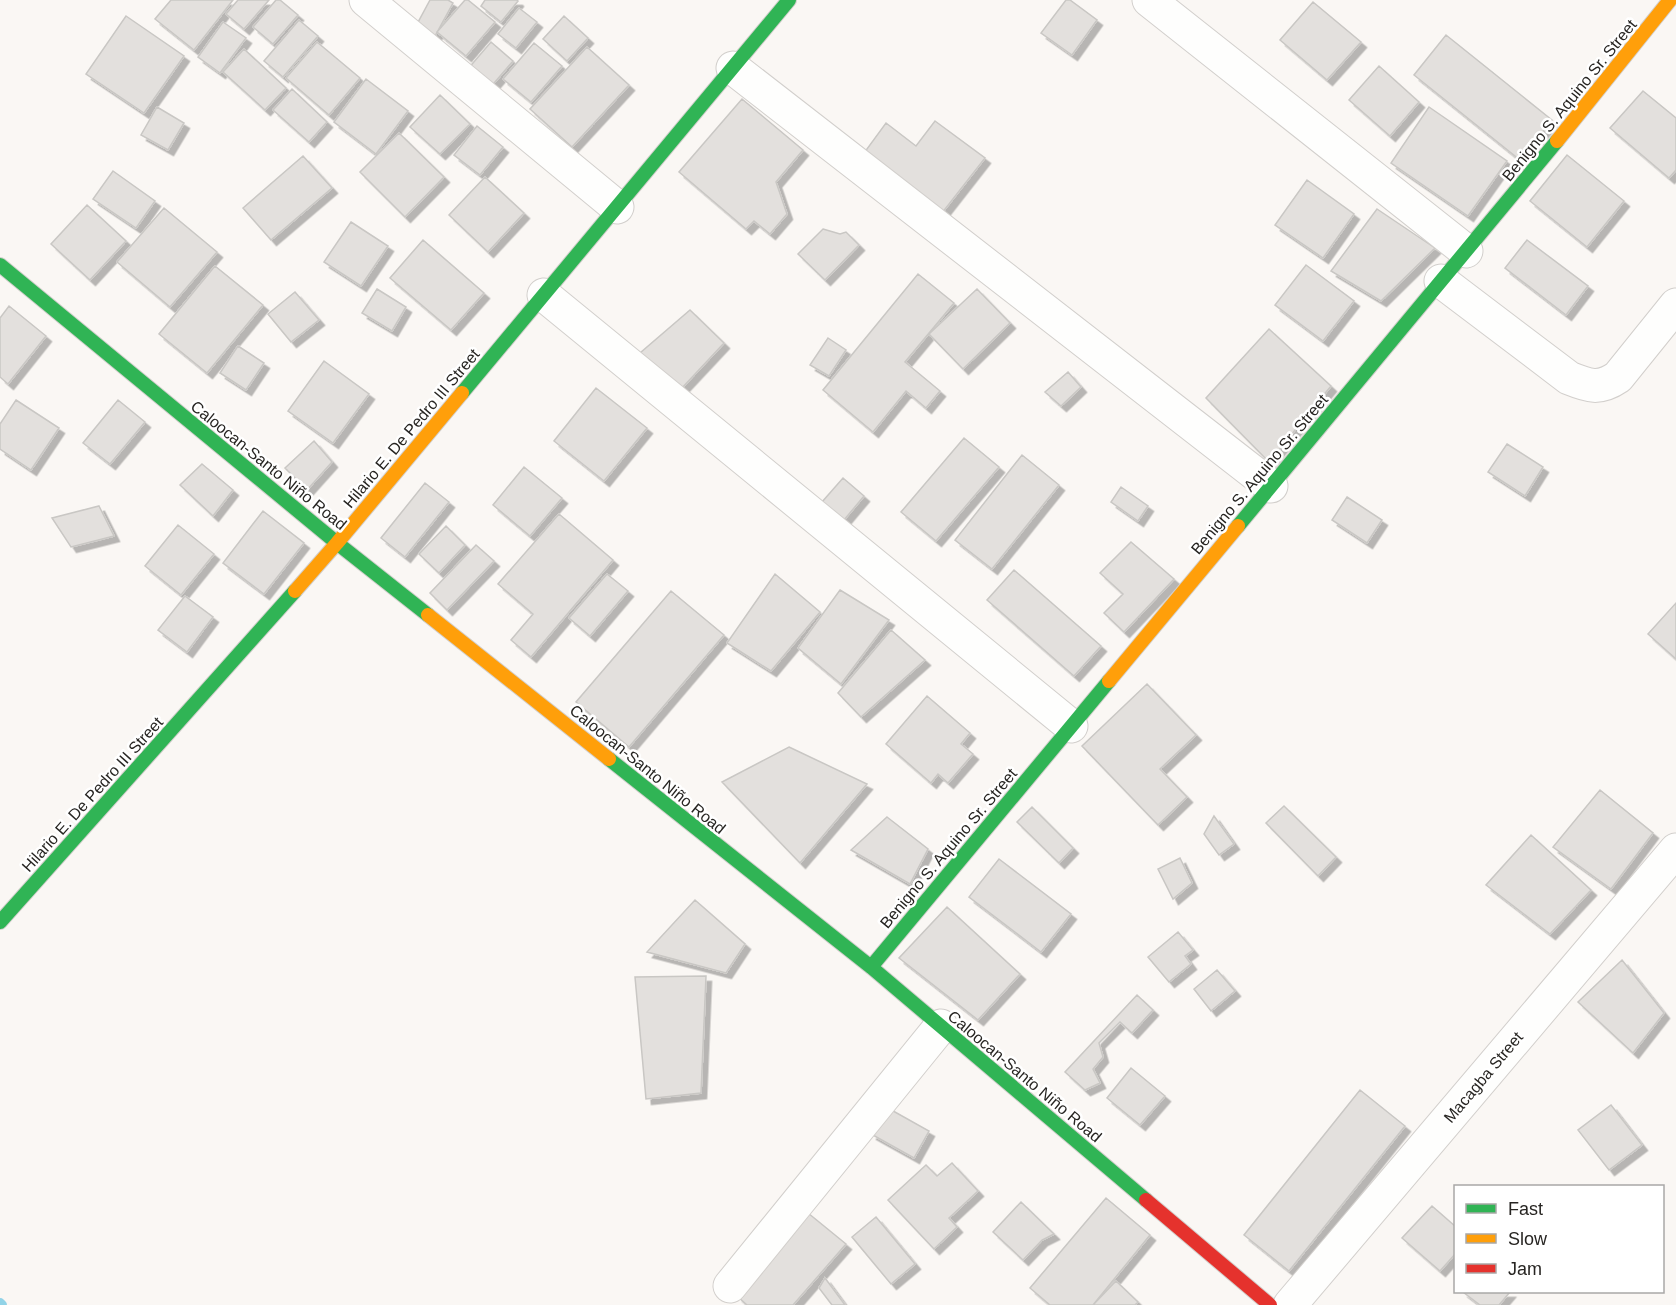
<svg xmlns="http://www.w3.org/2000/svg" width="1676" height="1305" font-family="Arial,sans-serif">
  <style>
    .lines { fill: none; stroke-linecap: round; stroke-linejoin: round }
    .stream { stroke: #92d3e7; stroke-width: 10 }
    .building { fill: #e3e0dd; stroke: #c9c7c4; stroke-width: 1.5; filter: url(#shadow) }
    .street-casing { stroke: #d2cfcc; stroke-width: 35 }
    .fast-casing { stroke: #d2cfcc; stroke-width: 16 }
    .slow-casing { stroke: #d2cfcc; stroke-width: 16 }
    .jam-casing { stroke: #d2cfcc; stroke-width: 16 }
    .street { stroke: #fefefd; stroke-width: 33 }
    .fast { stroke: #30b455; stroke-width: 14 }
    .slow { stroke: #ff9f0a; stroke-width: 14 }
    .jam { stroke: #e5322d; stroke-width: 14 }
    .labels { text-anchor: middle; stroke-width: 5; stroke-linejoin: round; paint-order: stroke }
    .street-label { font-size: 16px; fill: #272522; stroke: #fff }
  </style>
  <defs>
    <filter id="shadow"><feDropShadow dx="5.5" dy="5.5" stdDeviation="0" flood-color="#0004"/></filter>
  </defs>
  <rect width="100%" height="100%" fill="#faf7f4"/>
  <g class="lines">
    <path class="stream" d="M0,1303L2,1305"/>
  </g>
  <path class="building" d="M171,0H233L194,50L155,19Z
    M238,0H269L244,29L226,14Z
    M276,0H280L298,15L273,44L253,27Z
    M430,0H448L453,3L435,36L416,26Z
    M465,0H468L495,22L466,56L437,32Z
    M485,0H517L518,1L501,22L481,6Z
    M1066,0H1070L1097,20L1072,55L1041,33Z
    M1313,2L1361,42L1327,80L1280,40Z
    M519,8L537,22L516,48L498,34Z
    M126,16L184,56L144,113L86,74Z
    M564,16L588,38L567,61L543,39Z
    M299,20L318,36L283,77L264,61Z
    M223,22L246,38L220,73L198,57Z
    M1446,35L1552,120L1520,160L1414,75Z
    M317,42L360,78L329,115L286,78Z
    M491,42L513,61L489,89L467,70Z
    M534,43L562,66L531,102L503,79Z
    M587,47L629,85L572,147L530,109Z
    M244,49L286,88L265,110L223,72Z
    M1379,66L1419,102L1390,136L1349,100Z
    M366,79L408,111L376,154L334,122Z
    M292,89L327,122L309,142L273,110Z
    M1643,91L1676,118V170L1669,178L1610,128Z
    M440,95L470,124L440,154L410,127Z
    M742,99L803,150L776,182L787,214L770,234L754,221L746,229L679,172Z
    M157,107L184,123L168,150L141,135Z
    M1429,107L1507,161L1468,216L1391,163Z
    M935,121L985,158L942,213L864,153L886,123L916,146Z
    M477,126L503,147L480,175L454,155Z
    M399,133L444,177L405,217L360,172Z
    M1567,155L1624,201L1587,247L1530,201Z
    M303,156L332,188L271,240L243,208Z
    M113,171L155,201L136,228L93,199Z
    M485,177L524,213L488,252L449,215Z
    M1307,180L1354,214L1323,258L1275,225Z
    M87,205L126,241L90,280L51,244Z
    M164,208L217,252L170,307L117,262Z
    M1377,209L1435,248L1381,301L1331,271Z
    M351,222L388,246L361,286L324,262Z
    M823,229L840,234L846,232L859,245L825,280L798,254Z
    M423,240L484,293L451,330L390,278Z
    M1527,240L1588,286L1566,315L1505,268Z
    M1306,265L1354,301L1323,341L1275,305Z
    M215,266L263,305L207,373L159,334Z
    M918,274L954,303L905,362L940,391L926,408L906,391L873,432L823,390Z
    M377,289L406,307L392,331L362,313Z
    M977,289L1010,323L963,369L929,334Z
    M295,292L319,320L291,342L268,314Z
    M9,306L46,336L8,384L0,377V318Z
    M690,310L724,343L681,389L640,353Z
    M1269,329L1331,386L1269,462L1206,398Z
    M828,338L846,350L829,376L810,365Z
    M238,346L264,363L246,390L220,373Z
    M324,361L369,394L333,443L288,411Z
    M1068,372L1081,387L1061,406L1045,392Z
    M596,388L647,428L604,481L554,441Z
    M16,400L59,428L31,470L0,449V424Z
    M118,400L145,422L110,464L83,443Z
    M964,438L999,467L936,541L901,512Z
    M314,441L332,462L307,490L285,468Z
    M1507,444L1543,467L1525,496L1488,472Z
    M1022,455L1059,485L992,569L955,540Z
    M202,464L233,490L213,516L180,485Z
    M524,467L562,498L530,536L493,505Z
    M843,478L864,496L844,520L822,502Z
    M425,483L449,502L405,557L381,538Z
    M1121,487L1148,506L1138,521L1111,502Z
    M1347,497L1382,520L1367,543L1332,520Z
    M99,506L114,536L71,547L52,518Z
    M263,511L304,543L264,594L223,563Z
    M559,514L613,560L531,657L511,640L533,614L498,584Z
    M178,525L214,554L181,595L145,566Z
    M446,526L465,545L439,573L419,554Z
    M1131,542L1174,579L1124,632L1104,613L1123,594L1100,573Z
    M476,545L494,561L447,610L430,593Z
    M1014,570L1101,646L1074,676L987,600Z
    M607,574L628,591L590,636L569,618Z
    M775,574L820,612L771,671L727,643Z
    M840,590L889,620L841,684L798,648Z
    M671,591L724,635L629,747L576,702Z
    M185,596L213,617L187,652L158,630Z
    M1676,603V659L1648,634Z
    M891,630L925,660L861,717L838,693Z
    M1147,684L1196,735L1160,769L1187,797L1158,825L1082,746Z
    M927,696L970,733L961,744L973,754L948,783L938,774L931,783L886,744Z
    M789,747L867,784L800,863L722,782Z
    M1600,790L1653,833L1611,889L1553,847Z
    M1284,806L1336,857L1318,876L1266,823Z
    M1032,807L1073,848L1059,863L1017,822Z
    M1214,816L1234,844L1219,855L1204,834Z
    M887,817L928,849L910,884L851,850Z
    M1531,835L1591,890L1550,934L1486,885Z
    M1180,858L1192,883L1173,899L1158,869Z
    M999,859L1071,914L1041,952L969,897Z
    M695,900L745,944L726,973L647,952Z
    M947,907L1020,974L978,1020L899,958Z
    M1178,932L1193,950L1185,956L1191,964L1169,982L1148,957Z
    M1622,960L1664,1013L1633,1053L1578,1002Z
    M1217,970L1235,991L1211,1011L1194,989Z
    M706,976L701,1093L646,1099L635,977Z
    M1137,995L1153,1010L1132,1033L1120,1022L1099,1043L1103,1057L1093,1069L1100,1083L1085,1090L1065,1072Z
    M1131,1068L1165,1096L1140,1125L1107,1098Z
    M1360,1090L1405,1126L1289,1271L1244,1235Z
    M1611,1105L1642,1145L1609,1170L1578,1130Z
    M886,1107L929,1131L914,1158L871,1134Z
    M952,1163L978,1191L949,1218L957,1227L934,1249L888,1200L926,1165L937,1176Z
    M1106,1198L1150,1235L1093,1305H1050L1030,1288Z
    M1021,1202L1054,1234L1042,1240L1023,1260L993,1232Z
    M1432,1206L1456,1227V1253L1440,1271L1402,1238Z
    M808,1213L846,1244L793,1305H747L737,1296Z
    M876,1217L915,1264L891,1284L852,1237Z
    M825,1278L845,1305H832L819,1288Z
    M1116,1281L1138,1302L1135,1305H1093Z
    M1463,1292H1510L1499,1305H1480Z"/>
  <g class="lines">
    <defs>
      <path id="street" d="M366,0L617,207
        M1149,0L1466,251
        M733,68L1271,486
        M1441,281L1569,378C1589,386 1599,390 1618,377L1676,305
        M544,295L1071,726
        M730,1286L941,1026
        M1290,1305L1676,850"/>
      <path id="fast" d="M0,265L337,543L428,615
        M462,393L789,0
        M1238,526L1557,141
        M609,759L871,967L1146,1200
        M0,922L295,591
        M871,967L1109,681"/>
      <path id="slow" d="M1557,141L1670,0
        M295,591L337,543L462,393
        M428,615L609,759
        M1109,681L1238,526"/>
      <path id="jam" d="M1146,1200L1270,1305"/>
    </defs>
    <use href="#street" class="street-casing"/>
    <use href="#fast" class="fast-casing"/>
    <use href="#slow" class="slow-casing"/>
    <use href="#jam" class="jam-casing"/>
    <use href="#street" class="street"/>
    <use href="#fast" class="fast"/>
    <use href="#slow" class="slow"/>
    <use href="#jam" class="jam"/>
  </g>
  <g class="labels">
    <g class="street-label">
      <text transform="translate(1569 100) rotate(-51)" y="6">Benigno S. Aquino Sr. Street</text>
      <text transform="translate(411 428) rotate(-50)" y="6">Hilario E. De Pedro III Street</text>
      <text transform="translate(269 465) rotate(39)" y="6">Caloocan-Santo Niño Road</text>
      <text transform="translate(1259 474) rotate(-50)" y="6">Benigno S. Aquino Sr. Street</text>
      <text transform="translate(648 769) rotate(39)" y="6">Caloocan-Santo Niño Road</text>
      <text transform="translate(92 794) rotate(-48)" y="6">Hilario E. De Pedro III Street</text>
      <text transform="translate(948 848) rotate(-50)" y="6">Benigno S. Aquino Sr. Street</text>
      <text transform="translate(1025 1076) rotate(40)" y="6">Caloocan-Santo Niño Road</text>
      <text transform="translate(1483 1077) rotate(-50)" y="6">Macagba Street</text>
    </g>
  </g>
  <rect x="1454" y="1185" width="210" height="108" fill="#ffffff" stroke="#a9a8a7" stroke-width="1.5"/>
  <rect x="1466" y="1204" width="30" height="9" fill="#30b455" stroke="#a9a8a7" stroke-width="1.5"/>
  <text x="1508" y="1215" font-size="18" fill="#272522">Fast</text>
  <rect x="1466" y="1234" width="30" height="9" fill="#ff9f0a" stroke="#a9a8a7" stroke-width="1.5"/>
  <text x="1508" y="1245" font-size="18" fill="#272522">Slow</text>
  <rect x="1466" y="1264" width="30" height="9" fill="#e5322d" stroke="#a9a8a7" stroke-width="1.5"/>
  <text x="1508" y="1275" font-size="18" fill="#272522">Jam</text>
</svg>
